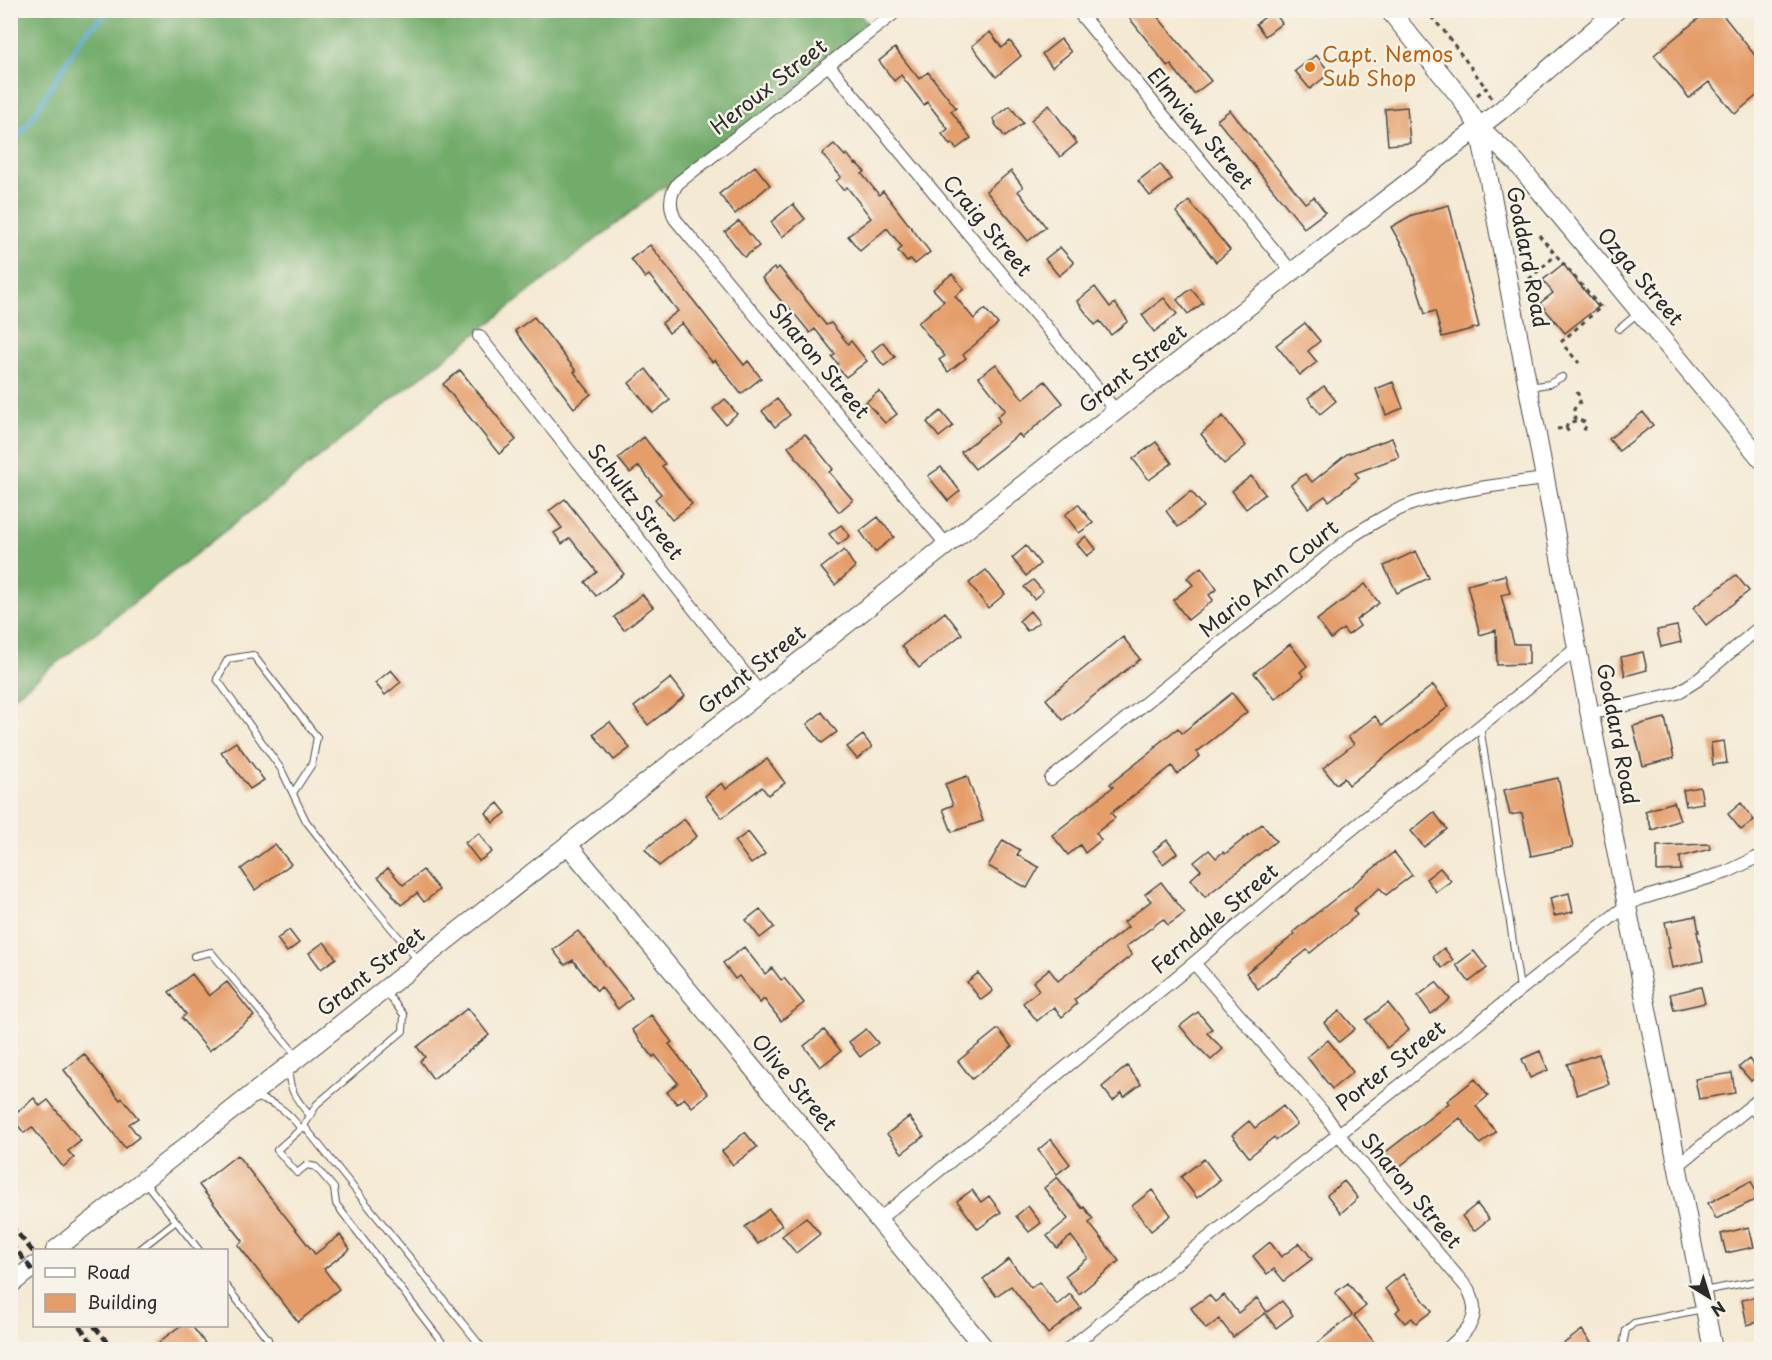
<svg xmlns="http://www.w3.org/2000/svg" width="1772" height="1360" font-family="'Playpen Sans',sans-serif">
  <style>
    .forest { fill: #72ac6b; stroke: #4e6c4b; stroke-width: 1.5 }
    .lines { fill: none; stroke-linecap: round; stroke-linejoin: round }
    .stream { stroke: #5dadd7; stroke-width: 4.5 }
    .building { fill: #e59e6b }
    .lane-casing { stroke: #494844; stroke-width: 8 }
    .street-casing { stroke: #494844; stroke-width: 14 }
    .secondary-casing { stroke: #494844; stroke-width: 20 }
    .path { stroke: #494844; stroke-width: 3; stroke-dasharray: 4.5 4.5; stroke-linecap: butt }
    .lane { stroke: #fff; stroke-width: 6 }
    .street { stroke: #fff; stroke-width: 12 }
    .secondary { stroke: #fff; stroke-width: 18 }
    .rail { stroke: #2b2b2b; stroke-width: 4.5; stroke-dasharray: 9 4.5; stroke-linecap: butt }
    .food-dot { fill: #e8710a; stroke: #f7f3e8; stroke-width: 2 }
    .labels { text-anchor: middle; stroke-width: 5; stroke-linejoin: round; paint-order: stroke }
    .food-label { font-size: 21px; fill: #c56008; stroke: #f7f3e8; text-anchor: start }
    .street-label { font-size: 21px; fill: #2b2b2b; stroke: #f7f3e8 }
  </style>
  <rect width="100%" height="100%" fill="#f7f3e8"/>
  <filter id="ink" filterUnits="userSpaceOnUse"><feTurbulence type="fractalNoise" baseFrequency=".0167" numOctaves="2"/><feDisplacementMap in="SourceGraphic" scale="12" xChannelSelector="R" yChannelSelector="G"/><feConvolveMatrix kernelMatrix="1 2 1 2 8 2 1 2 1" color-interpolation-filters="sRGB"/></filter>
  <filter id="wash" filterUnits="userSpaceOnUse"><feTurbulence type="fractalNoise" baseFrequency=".008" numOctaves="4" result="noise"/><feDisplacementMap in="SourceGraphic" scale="24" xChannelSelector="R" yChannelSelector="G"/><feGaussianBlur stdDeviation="1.35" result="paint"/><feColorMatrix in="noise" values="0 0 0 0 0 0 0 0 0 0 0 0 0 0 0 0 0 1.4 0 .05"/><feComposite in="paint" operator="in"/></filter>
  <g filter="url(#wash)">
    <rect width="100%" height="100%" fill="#f4e9d3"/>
    <path class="forest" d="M856,10L871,28L669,190L664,186L11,699V11Z"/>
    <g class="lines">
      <path class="stream" d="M10,146L32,118L83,35L110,10"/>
    </g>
    <g id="blocks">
      <path class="building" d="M1123,10H1152L1211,81L1194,94L1171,65L1168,67Z
        M1709,10H1719L1761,63V92L1735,114L1709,82L1689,98L1654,55Z
        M1273,11L1282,23L1265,36L1256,24Z
        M990,32L1002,48L1010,41L1021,56L996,77L972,46Z
        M1061,39L1071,52L1052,67L1042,54Z
        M895,48L919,79L928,72L956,108L951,111L971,138L956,149L952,143L950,145L942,134L948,129L927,102L924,105L901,75L894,81L879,61Z
        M1316,55L1330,73L1310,89L1295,71Z
        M1049,105L1077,143L1060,157L1031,120Z
        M1010,106L1023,123L1005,137L995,124L996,123L993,119Z
        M1407,107L1410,143L1388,145L1385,109Z
        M1230,110L1305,203L1314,197L1325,212L1304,228L1217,120Z
        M834,144L845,156L847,154L855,164L856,163L865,172L862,174L879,195L883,191L930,252L915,264L911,259L907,262L898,251L902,247L887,228L860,251L848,236L871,218L847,187L843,190L836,181L841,177L822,154Z
        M1160,164L1172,179L1150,196L1138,181Z
        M755,166L770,185L735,214L719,194Z
        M1011,171L1023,187L1018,191L1046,227L1028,241L986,191Z
        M1189,201L1230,250L1216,262L1176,212Z
        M793,204L805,219L782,237L771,222Z
        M1449,205L1479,327L1442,337L1435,311L1425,314L1409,258L1391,227L1412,215Z
        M739,221L759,246L744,257L725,232Z
        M650,245L744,365L748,361L761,378L741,394L715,360L712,362L682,323L669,333L662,323L678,311L649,275L645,278L631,259Z
        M1060,247L1074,263L1059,276L1045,259Z
        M1563,264L1598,307L1565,333L1540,303L1553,293L1543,280Z
        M779,267L826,325L831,323L848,344L851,341L867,361L846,377L836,366L838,364L832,357L835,354L815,329L810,333L788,306L787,308L762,278L774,268L776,270Z
        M952,274L964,289L955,296L974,319L985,309L998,324L963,355L966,358L948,372L939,360L945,356L918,323L944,301L933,289Z
        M1095,287L1110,307L1115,303L1128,321L1111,335L1100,321L1095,325L1077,301Z
        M1191,289L1203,303L1188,314L1177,300Z
        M1164,298L1177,314L1154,332L1142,315Z
        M534,317L576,371L574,372L591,394L574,408L515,331Z
        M1305,323L1320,341L1308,351L1317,362L1300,375L1276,345Z
        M883,342L895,357L884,366L872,351Z
        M996,364L1023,399L1045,381L1063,403L1022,438L1019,434L975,469L961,452L1000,422L997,417L1005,410L979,377Z
        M646,369L670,400L653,413L629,383Z
        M460,370L516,440L499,454L443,384Z
        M1393,382L1403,408L1386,415L1376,389Z
        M1324,386L1336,401L1320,414L1308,398Z
        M879,391L897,414L885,423L866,402Z
        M725,399L737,414L725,424L713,409Z
        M777,399L790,415L775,427L762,411Z
        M941,411L953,426L939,437L927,422Z
        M1643,412L1653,425L1619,451L1609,439Z
        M1223,416L1246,446L1224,464L1201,434Z
        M805,434L833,469L829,472L853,500L839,512L788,447Z
        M644,437L665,464L662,466L692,504L672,520L655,499L661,494L639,466L630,473L618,458Z
        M1392,438L1399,457L1355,473L1359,478L1329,501L1325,496L1308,508L1291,485L1305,474L1312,482L1347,454Z
        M1156,442L1172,463L1149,480L1133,459Z
        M941,467L960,491L948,501L928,476Z
        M1251,476L1265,494L1246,509L1232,491Z
        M1191,491L1204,507L1178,527L1166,511Z
        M565,499L624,574L596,596L585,582L597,572L570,538L562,544L554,533L562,528L549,511Z
        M1078,504L1093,523L1079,533L1065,515Z
        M878,517L894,537L875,552L860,531Z
        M841,525L850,536L838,545L829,534Z
        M1086,536L1096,549L1087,556L1077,544Z
        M1026,546L1040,564L1026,576L1012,558Z
        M844,550L855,567L835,585L821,568Z
        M1416,551L1429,578L1397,593L1384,566Z
        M1201,567L1217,589L1209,595L1213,600L1188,620L1173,600L1193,585L1187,578Z
        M986,570L1005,594L988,608L969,583Z
        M1505,575L1510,593L1501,595L1514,644H1529V664L1497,665L1496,630L1480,635L1467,585Z
        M1736,575L1749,591L1706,625L1693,608Z
        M1033,580L1043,591L1034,599L1024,587Z
        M1365,584L1379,603L1356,620L1360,626L1348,635L1343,629L1331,639L1317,620Z
        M642,594L653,607L624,630L614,617Z
        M1030,611L1039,622L1027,631L1019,621Z
        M945,612L962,634L919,668L902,646Z
        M1677,626L1681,642L1661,647L1657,630Z
        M1123,637L1140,659L1063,720L1046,699Z
        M1290,644L1307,666L1300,672L1304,676L1275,699L1254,673Z
        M1643,652L1647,670L1625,676L1621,657Z
        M391,670L401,682L385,695L375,683Z
        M671,678L685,696L648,725L634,707Z
        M1433,685L1449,706L1349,785L1344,778L1336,784L1323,768L1354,744L1348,737L1375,716L1382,725Z
        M1232,693L1247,712L1197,752L1200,756L1177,774L1172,766L1111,813L1115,818L1096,833L1101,840L1085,853L1080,845L1068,855L1052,835L1113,787L1110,784L1157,747L1155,746L1178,728L1182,733Z
        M822,712L837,732L822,743L807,724Z
        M1665,718L1674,758L1643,766L1633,726Z
        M610,722L630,748L614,760L593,734Z
        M863,735L872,747L857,759L847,747Z
        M1724,741L1727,763L1713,765L1711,743Z
        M236,742L264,780L250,789L221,752Z
        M767,759L785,783L768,795L762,787L722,818L705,796L722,783L726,789Z
        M967,776L983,821L952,832L943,809L953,805L945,784Z
        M1558,778L1573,847L1531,856L1522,813L1510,815L1504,790Z
        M1700,787L1703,803L1686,806L1683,790Z
        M1674,802L1680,820L1652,830L1645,811Z
        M498,803L506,813L493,823L486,813Z
        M1741,803L1754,820L1741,830L1728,814Z
        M1434,812L1447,829L1424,847L1411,831Z
        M684,819L697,836L659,866L645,849Z
        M1262,824L1276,841L1205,897L1191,879L1201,870L1194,862L1209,850L1216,858L1223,852L1225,854Z
        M748,832L765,854L751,864L735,842Z
        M479,833L492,852L479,861L465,843Z
        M1003,840L1020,850L1017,855L1039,867L1027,888L988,866Z
        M1167,840L1177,853L1163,864L1153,851Z
        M275,844L291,864L255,890L241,869Z
        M1709,844L1710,849L1680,857L1681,870L1657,871V846Z
        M1394,852L1412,875L1386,895L1380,888L1353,910L1357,915L1310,953L1307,950L1258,989L1246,973L1295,934L1293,932Z
        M388,868L403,885L423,870L439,890L424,902L417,893L401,905L392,894L393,893L378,877Z
        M1440,868L1451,881L1436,892L1426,879Z
        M1161,882L1185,913L1168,925L1163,919L1126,947L1132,955L1074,1000L1077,1004L1062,1017L1054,1007L1037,1021L1023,1003L1039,990L1033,982L1049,969L1058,981L1128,927L1124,922L1151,901L1145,894Z
        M1569,893L1573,912L1554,916L1550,898Z
        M760,909L774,927L760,938L746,920Z
        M1696,916L1699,932H1697L1703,961L1672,968L1668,948H1670L1665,922Z
        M289,930L299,943L287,952L277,939Z
        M578,931L632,998L618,1009L601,987L597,991L573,960L565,965L553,950Z
        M324,942L336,958L321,969L309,953Z
        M744,947L765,974L772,968L781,980L784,978L804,1003L781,1021L764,999L760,1003L739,976L735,979L723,963Z
        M1444,948L1453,960L1442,968L1433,957Z
        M1474,951L1487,968L1469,982L1456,965Z
        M978,973L993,991L981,1000L967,982Z
        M192,974L209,996L227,982L254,1016L209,1051L182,1018L186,1014L169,992Z
        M1436,982L1450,999L1431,1014L1418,996Z
        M1701,987L1705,1003L1674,1010L1670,994Z
        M1388,1003L1409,1030L1387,1048L1366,1020Z
        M468,1008L489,1035L433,1079L420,1061L425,1057L417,1047Z
        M1340,1011L1355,1029L1339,1042L1324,1023Z
        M1198,1012L1212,1029L1207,1033L1223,1049L1211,1060L1195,1044L1180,1026Z
        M651,1015L672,1042L669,1044L708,1094L692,1107L684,1098L677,1104L667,1092L678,1083L655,1055L653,1057L632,1030Z
        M866,1029L878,1043L860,1057L849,1042Z
        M998,1029L1012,1047L972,1079L958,1061Z
        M824,1030L841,1051L820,1067L804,1046Z
        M1328,1040L1353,1072L1332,1089L1307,1057Z
        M1540,1051L1548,1070L1530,1078L1522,1059Z
        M84,1054L120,1100L122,1098L138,1118L129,1124L139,1137L125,1148L64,1070Z
        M1599,1054L1609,1084L1577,1095L1567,1064Z
        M1749,1059L1760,1074L1751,1081L1739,1067Z
        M1127,1066L1141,1084L1124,1097L1122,1093L1113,1101L1102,1087Z
        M1732,1073L1735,1093L1699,1099L1695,1079Z
        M1475,1079L1488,1096L1476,1106L1496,1132L1480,1144L1460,1118L1394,1171L1382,1155L1449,1103L1447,1101Z
        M34,1098L40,1106L48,1100L81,1141L68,1151L74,1158L63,1167L32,1127L24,1133L11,1117Z
        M1283,1106L1297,1124L1276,1140L1274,1137L1249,1157L1232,1135L1249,1121L1255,1128Z
        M909,1117L924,1136L902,1153L887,1134Z
        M745,1132L757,1147L733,1165L722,1151Z
        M1051,1139L1070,1164L1057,1174L1038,1150Z
        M237,1155L315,1254L340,1235L350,1249L324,1269L339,1289L298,1322L238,1245L243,1241L199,1185Z
        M1204,1159L1220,1180L1197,1198L1181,1177Z
        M1057,1177L1082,1208L1084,1207L1093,1219L1089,1223L1119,1261L1079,1294L1065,1276L1088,1258L1071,1236L1057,1248L1047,1236L1068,1219L1044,1188Z
        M1344,1181L1358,1198L1341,1213L1327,1195Z
        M1751,1181L1759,1198L1716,1219L1708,1203Z
        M972,1190L981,1202L989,1196L1001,1212L978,1229L957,1201Z
        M1152,1190L1171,1215L1151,1231L1132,1206Z
        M1477,1204L1489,1219L1474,1231L1462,1216Z
        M1028,1206L1041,1223L1029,1232L1016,1216Z
        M769,1209L782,1225L758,1244L745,1227Z
        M806,1217L820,1234L796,1253L782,1236Z
        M1749,1227L1754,1247L1726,1253L1721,1234Z
        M1270,1242L1281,1257L1300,1243L1312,1259L1284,1281L1274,1269L1267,1274L1253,1256Z
        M1009,1259L1031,1288L1039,1282L1057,1305L1070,1294L1081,1308L1048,1334L1011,1286L996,1296L983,1279Z
        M1403,1274L1432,1311L1416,1323L1412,1318L1405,1323L1396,1312L1400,1308L1385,1289Z
        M1348,1283L1366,1306L1354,1316L1380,1350H1309L1352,1315L1335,1293Z
        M1209,1295L1215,1302L1224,1295L1238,1313L1257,1298L1267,1312L1282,1301L1293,1315L1276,1328L1265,1313L1233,1337L1219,1319L1206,1329L1191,1308Z
        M1761,1296V1321L1747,1325L1742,1300Z
        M180,1326H192L210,1350H164L159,1342Z
        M1582,1330L1596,1350H1555Z"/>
    </g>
  </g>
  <g filter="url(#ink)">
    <use href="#blocks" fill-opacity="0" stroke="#494844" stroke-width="1.5"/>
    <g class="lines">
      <defs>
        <path id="lane" d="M1619,329L1637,314
          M1529,387L1549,384L1562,377
          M1480,726L1520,988
          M293,793L312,764L317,737L253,655L228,659L217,679L281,769L306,821L362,893L417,959
          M194,956L211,952L296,1055
          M386,992L404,1015L403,1031L317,1104L304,1126L277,1150L297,1173L307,1165L316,1167L334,1188L336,1204L448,1350
          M289,1070C288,1090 298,1101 310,1116
          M255,1098C276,1101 289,1113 301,1129
          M304,1126L484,1350
          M144,1181L199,1250
          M139,1250L176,1221
          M226,1286L268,1339
          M1703,1291L1762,1280
          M1622,1350L1626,1330L1634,1323L1703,1309"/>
        <path id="street" d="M898,10L678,183C669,195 669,206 675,219L946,544
          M1077,10L1292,272
          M829,66L1116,411
          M479,336L760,693
          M1590,714L1677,693L1699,679L1762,625
          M1051,779L1354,535C1376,521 1400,506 1425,500C1464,489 1505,484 1545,479
          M1194,963L1322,1111L1352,1152L1468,1289C1484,1318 1466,1332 1446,1350
          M1751,1105L1762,1119
          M1677,1166L1762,1097
          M878,1220L1194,963L1346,834L1577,648
          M1067,1350L1627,905L1640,899L1727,872L1762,855"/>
        <path id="secondary" d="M1389,10L1460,97L1479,127L1516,162L1762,460
          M1479,127L1577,648L1713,1350
          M568,845L986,1350
          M55,1250L1292,272L1500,111L1617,10
          M10,1285L34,1266"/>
      </defs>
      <use href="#lane" class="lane-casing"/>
      <use href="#street" class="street-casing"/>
      <use href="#secondary" class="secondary-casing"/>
      <path class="path" d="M1425,10L1444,31L1486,88
        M1477,95L1486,88L1492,99
        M1539,235L1600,307
        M1529,279L1556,255
        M1561,342L1602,306
        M1565,347L1579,363
        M1575,420L1574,409L1580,402V398L1577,392
        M1566,428L1568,423L1579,420L1584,422L1586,426L1583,432
        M1557,429L1566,428L1570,434"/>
      <use href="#lane" class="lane"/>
      <use href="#street" class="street"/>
      <use href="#secondary" class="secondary"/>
      <path class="rail" d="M10,1224L34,1253
        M10,1242L34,1272
        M79,1326L98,1350
        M94,1326L114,1350"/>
    </g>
  </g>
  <circle class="food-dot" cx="1310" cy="67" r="6"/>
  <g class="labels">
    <g class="food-label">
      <text x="1322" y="62">Capt. Nemos<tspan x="1322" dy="24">Sub Shop</tspan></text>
    </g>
    <g class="street-label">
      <text transform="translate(769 87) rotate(-38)" y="7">Heroux Street</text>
      <text transform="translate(1200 129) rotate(50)" y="7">Elmview Street</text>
      <text transform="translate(987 226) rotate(50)" y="7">Craig Street</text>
      <text transform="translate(1527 257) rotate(79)" y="7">Goddard Road</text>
      <text transform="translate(1640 277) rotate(50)" y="7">Ozga Street</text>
      <text transform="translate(819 361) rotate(50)" y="7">Sharon Street</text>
      <text transform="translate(1133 369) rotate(-38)" y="7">Grant Street</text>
      <text transform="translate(635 502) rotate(52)" y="7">Schultz Street</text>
      <text transform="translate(1269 579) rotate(-39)" y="7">Mario Ann Court</text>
      <text transform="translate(752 670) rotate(-38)" y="7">Grant Street</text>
      <text transform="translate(1617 734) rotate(79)" y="7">Goddard Road</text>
      <text transform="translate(1215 919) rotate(-40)" y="7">Ferndale Street</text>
      <text transform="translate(371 972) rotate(-38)" y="7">Grant Street</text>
      <text transform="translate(1391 1066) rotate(-38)" y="7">Porter Street</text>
      <text transform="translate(794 1083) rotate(50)" y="7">Olive Street</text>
      <text transform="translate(1411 1191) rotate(50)" y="7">Sharon Street</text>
    </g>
  </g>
  <rect width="1772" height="1360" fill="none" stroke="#f7f3e8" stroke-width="36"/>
  <rect x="33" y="1249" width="195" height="78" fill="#f7f3e8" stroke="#a5a39c" stroke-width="1.5"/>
  <rect x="45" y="1268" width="30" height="9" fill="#ffffff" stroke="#a5a39c" stroke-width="1.5"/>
  <text x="87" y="1279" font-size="18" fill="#2b2b2b">Road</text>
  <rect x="45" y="1294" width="30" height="18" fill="#e59e6b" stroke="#a5a39c" stroke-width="1.5"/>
  <text x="87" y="1309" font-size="18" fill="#2b2b2b">Building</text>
  <g transform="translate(1709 1297) rotate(142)" stroke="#f7f3e8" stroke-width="4.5" paint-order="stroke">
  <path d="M0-4.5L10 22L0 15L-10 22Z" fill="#2b2b2b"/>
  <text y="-9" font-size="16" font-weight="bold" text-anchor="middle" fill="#2b2b2b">N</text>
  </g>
</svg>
